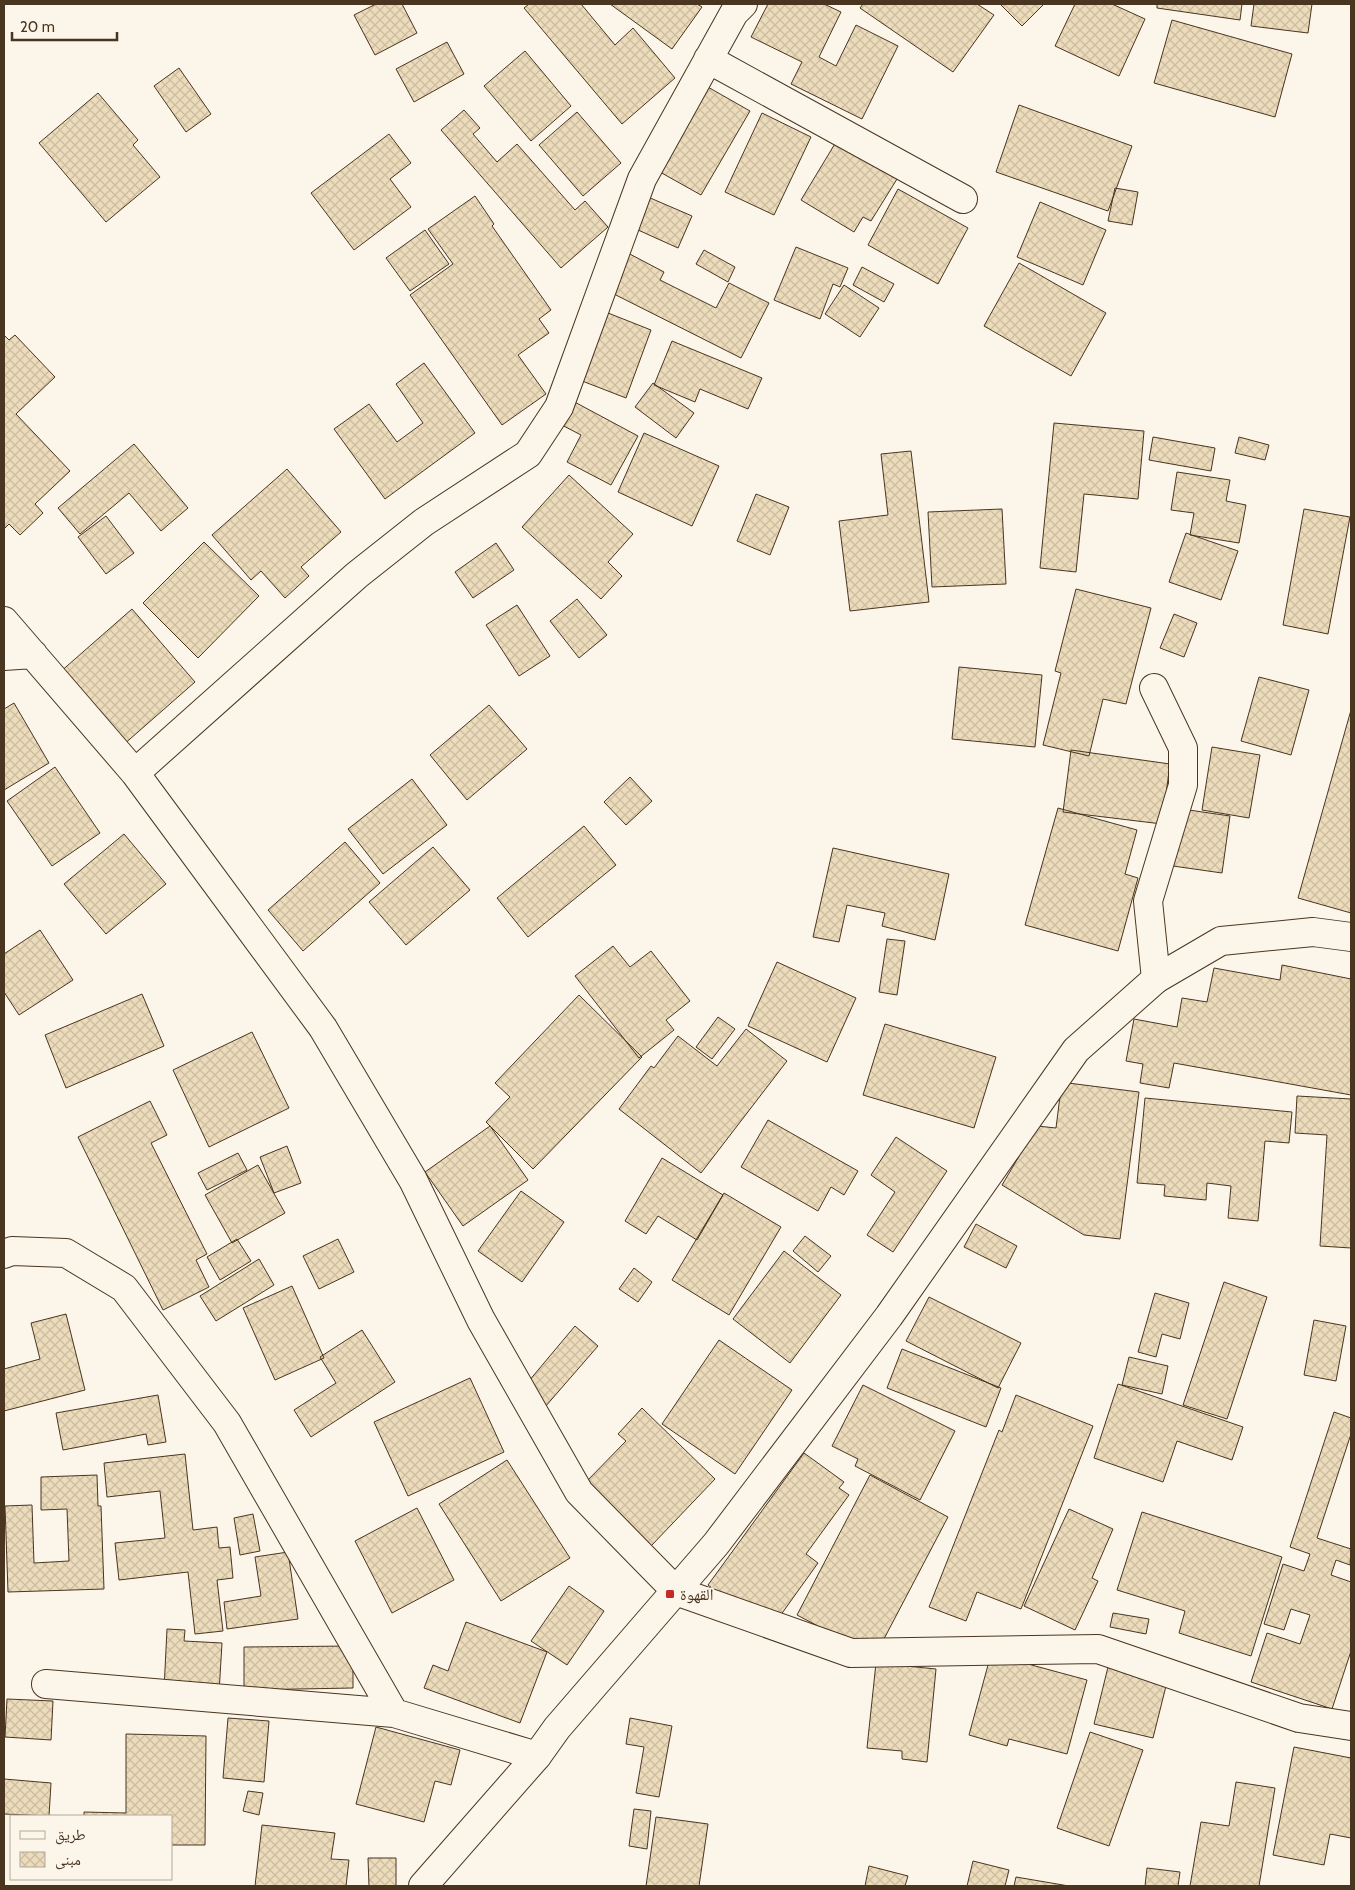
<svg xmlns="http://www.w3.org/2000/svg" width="1355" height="1890" font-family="Cabin,'Noto Naskh Arabic',sans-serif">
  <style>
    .building { fill: url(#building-cross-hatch); stroke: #4a3520 }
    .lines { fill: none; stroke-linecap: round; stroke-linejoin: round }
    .minor-casing { stroke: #4a3520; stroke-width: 30 }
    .tertiary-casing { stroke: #4a3520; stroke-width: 30 }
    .minor { stroke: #fbf6e9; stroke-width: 28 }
    .tertiary { stroke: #fbf6e9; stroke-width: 28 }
    .poi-dot { fill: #c62828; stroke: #fbf6e9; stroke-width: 2 }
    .labels { text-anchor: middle; stroke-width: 4; stroke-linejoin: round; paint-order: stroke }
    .poi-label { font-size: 16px; fill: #4a3520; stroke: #fbf6e9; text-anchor: start }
  </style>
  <defs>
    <pattern id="building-cross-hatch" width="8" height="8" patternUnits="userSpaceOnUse" patternTransform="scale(1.25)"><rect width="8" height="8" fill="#ecdcbc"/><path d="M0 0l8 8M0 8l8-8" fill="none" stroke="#ccbda1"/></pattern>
  </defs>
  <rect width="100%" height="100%" fill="#fbf6e9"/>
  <path class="building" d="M376,4H402L417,33L375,55L354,15Z
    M529,4H581L615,45L633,28L675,78L622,124L524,8Z
    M610,4H697L702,7L672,49Z
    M768,4H824L841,12L819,57L836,66L856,25L898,46L862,119L791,84L802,62L751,37Z
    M863,4H977L994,15L953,72L860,8Z
    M1000,4H1044L1022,26Z
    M1075,4H1112L1145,19L1119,76L1055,46Z
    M1157,4H1242L1240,20L1157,8Z
    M1254,4H1312L1308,33L1251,26Z
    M1172,20L1292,54L1275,117L1154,83Z
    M447,42L464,74L414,102L396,69Z
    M525,51L571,106L531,141L484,86Z
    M179,68L211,114L186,132L154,86Z
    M699,82L750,111L701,195L651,167Z
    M98,93L138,140L133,145L160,177L106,222L39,143Z
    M1019,105L1132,146L1108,211L996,172Z
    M464,110L480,128L473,134L497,162L517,144L575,210L585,201L608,227L561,268L441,130Z
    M577,112L621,163L583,196L539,145Z
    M762,113L811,137L774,215L725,192Z
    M389,134L411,163L390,179L411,207L354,250L311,193Z
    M836,142L897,179L871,221L863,217L854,232L801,200Z
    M1115,188L1138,192L1132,225L1108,221Z
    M898,189L968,228L938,284L868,245Z
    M641,194L692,216L678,248L627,225Z
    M475,196L494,224L492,226L551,310L539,319L549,333L518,355L546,394L502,425L410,295L453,264L428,229Z
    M1040,202L1106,230L1083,285L1017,257Z
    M425,230L449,264L410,291L386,258Z
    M796,247L848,268L840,287L833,284L820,319L774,300Z
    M704,250L735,267L728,282L696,264Z
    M624,251L664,272L660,280L716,308L729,283L769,303L741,358L604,289Z
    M1019,263L1106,313L1071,376L984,326Z
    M862,267L894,284L884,302L853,285Z
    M844,285L879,308L860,337L825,314Z
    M603,311L651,330L626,398L577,379Z
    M4,335L9,340L15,335L55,377L16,414L70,471L35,504L43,513L20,535L9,524L4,529Z
    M672,341L762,378L748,409L700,389L695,402L654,385Z
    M424,363L475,433L385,499L334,429L369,404L397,442L423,423L396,384Z
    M653,383L694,413L676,438L635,407Z
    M569,399L638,436L611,485L567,462L581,435L556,422Z
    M1054,423L1144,431L1138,499L1084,494L1076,572L1040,568Z
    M644,433L719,466L692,526L618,492Z
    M1153,437L1215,448L1211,471L1149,460Z
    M1239,437L1269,445L1265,460L1235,453Z
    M134,444L188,508L161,531L129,493L80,534L58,508Z
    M911,451L929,602L850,611L839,521L888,515L881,454Z
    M287,469L341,532L301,567L309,576L285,598L261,571L251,580L212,535Z
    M1177,472L1230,480L1226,501L1246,505L1239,543L1190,535L1194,513L1171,510Z
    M569,475L633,534L608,562L622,576L601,599L522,527Z
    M756,494L789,507L770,555L737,541Z
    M1002,509L1006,584L932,587L928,512Z
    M1304,509L1350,517L1328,634L1283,625Z
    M106,516L134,553L106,574L78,537Z
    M1186,533L1238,551L1221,600L1169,582Z
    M204,542L259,596L198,658L143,603Z
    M496,543L514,570L473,598L455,572Z
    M1076,589L1151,608L1126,704L1103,699L1089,756L1043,745L1061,673L1055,671Z
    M577,599L607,635L579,658L550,621Z
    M517,605L550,656L519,676L486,625Z
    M132,609L195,682L122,746L59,673Z
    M1174,614L1197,623L1184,657L1160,648Z
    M959,667L1042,675L1035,747L952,739Z
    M1259,677L1309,690L1291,755L1241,741Z
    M14,703L49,763L4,790V709Z
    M489,705L527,749L467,800L430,755Z
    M1351,710V913L1298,898Z
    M1212,747L1260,755L1249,818L1202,810Z
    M1071,750L1170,764L1162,824L1063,812Z
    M55,767L100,833L52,866L7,801Z
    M630,777L652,801L626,825L604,802Z
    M412,779L447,825L383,874L348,829Z
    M1058,808L1137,830L1125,874L1138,878L1118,951L1025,925Z
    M1182,809L1230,816L1222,873L1173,866Z
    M584,826L616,865L528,937L497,898Z
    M124,834L166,884L106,934L64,884Z
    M345,842L380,883L303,951L268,910Z
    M433,847L470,890L406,945L369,902Z
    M833,848L949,874L935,940L882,926L885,913L847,905L839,942L813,937Z
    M40,930L73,980L19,1015L4,992V954Z
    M887,939L905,941L897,995L879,992Z
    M613,946L630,967L651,951L690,1001L666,1020L674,1030L639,1058L575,976Z
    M777,962L856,998L827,1062L748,1026Z
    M1282,965L1351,979V1095L1174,1063L1169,1088L1140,1083L1143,1064L1126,1061L1134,1019L1177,1027L1182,998L1207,1002L1214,968L1280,980Z
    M142,994L164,1046L66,1088L45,1035Z
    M579,995L642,1057L533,1169L486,1122L510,1097L495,1083Z
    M718,1017L735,1029L712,1059L696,1047Z
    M885,1024L996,1057L974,1128L863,1095Z
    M746,1029L787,1061L701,1173L619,1109L651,1066L654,1068L678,1036L717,1066Z
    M252,1032L289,1108L209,1147L173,1070Z
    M1068,1083L1139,1092L1120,1239L1084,1235L1002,1185L1037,1126L1056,1128L1060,1096Z
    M1297,1096L1351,1099V1248L1320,1246L1327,1135L1295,1133Z
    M1145,1098L1292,1112L1289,1143L1265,1141L1258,1221L1228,1218L1231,1186L1207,1183L1206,1200L1164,1196L1165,1185L1137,1183Z
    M150,1101L167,1135L151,1143L207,1254L196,1260L209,1287L163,1310L78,1137Z
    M768,1120L858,1171L844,1195L831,1187L818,1211L741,1167Z
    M490,1126L528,1180L463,1226L425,1172Z
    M896,1137L947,1171L893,1252L867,1235L895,1192L871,1175Z
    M287,1146L301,1183L274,1193L260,1157Z
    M238,1153L247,1170L207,1190L198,1173Z
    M662,1158L723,1195L697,1240L658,1216L646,1234L625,1221Z
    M258,1165L285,1213L232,1243L205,1195Z
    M521,1191L564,1222L522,1282L478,1251Z
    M724,1193L781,1227L729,1315L672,1280Z
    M976,1224L1017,1246L1006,1268L964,1247Z
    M805,1236L831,1256L818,1272L793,1251Z
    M237,1239L251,1261L220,1280L207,1257Z
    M338,1239L354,1272L319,1289L303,1256Z
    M784,1251L841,1295L790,1363L733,1319Z
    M259,1259L274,1285L216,1321L200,1296Z
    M634,1268L652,1282L638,1302L619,1289Z
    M1224,1282L1267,1297L1227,1419L1183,1405Z
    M292,1286L324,1358L275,1380L243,1308Z
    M1155,1293L1189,1303L1180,1339L1162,1334L1156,1357L1138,1352Z
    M929,1297L1021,1343L998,1388L906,1341Z
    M66,1314L85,1390L4,1411V1369L40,1359L31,1323Z
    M1314,1320L1346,1326L1336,1381L1304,1375Z
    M575,1326L598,1346L545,1407L523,1388Z
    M362,1330L395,1382L311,1437L294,1410L336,1383L320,1357Z
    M719,1340L792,1390L735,1474L662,1424Z
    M902,1349L1001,1388L986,1427L887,1388Z
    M1129,1357L1168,1366L1162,1394L1122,1385Z
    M470,1378L504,1452L408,1496L374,1422Z
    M1118,1384L1243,1427L1232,1460L1177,1441L1163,1482L1094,1458Z
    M863,1385L955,1431L920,1500L855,1466L858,1459L832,1446Z
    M158,1395L166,1442L148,1445L146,1434L63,1450L56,1413Z
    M1016,1395L1093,1426L1021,1609L977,1592L966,1621L929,1607L999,1430L1002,1432Z
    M642,1408L715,1479L651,1546L585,1483L626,1441L618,1434Z
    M1334,1412L1351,1418V1434L1317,1538L1351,1549L1350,1565L1336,1560L1331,1575L1351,1582V1651L1332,1709L1251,1682L1267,1633L1300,1644L1310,1615L1291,1609L1284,1630L1264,1624L1283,1564L1304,1571L1310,1554L1290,1547Z
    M804,1453L844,1482L839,1488L849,1495L806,1554L818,1563L770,1630L708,1585Z
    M185,1454L193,1530L217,1527L219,1548L230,1547L233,1578L217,1580L223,1631L195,1634L188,1572L119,1580L115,1543L165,1538L160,1491L107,1497L104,1463Z
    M507,1460L570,1558L501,1601L439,1504Z
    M97,1475L98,1506H101L104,1589L8,1592L5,1506L32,1505L34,1563L69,1561L67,1509L41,1510V1477Z
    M870,1475L948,1517L875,1656L797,1615Z
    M417,1508L454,1580L392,1613L355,1541Z
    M1069,1509L1113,1529L1092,1578L1098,1581L1075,1630L1024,1606Z
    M1142,1512L1282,1557L1251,1656L1179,1633L1185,1611L1117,1590Z
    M253,1514L260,1551L240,1555L234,1518Z
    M288,1552L298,1619L227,1629L224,1602L261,1596L255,1557Z
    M569,1586L604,1611L567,1665L531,1641Z
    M1113,1613L1149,1619L1146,1634L1110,1627Z
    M466,1622L547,1652L520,1723L424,1688L433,1665L448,1671Z
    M167,1629L185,1630L184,1641L222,1643L219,1693L164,1690Z
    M353,1646V1688L244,1690V1647Z
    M991,1654L1087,1680L1067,1754L1009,1739L1007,1746L969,1735Z
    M876,1663L936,1669L927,1762L902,1759V1751L867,1748Z
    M1108,1667L1167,1682L1153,1738L1094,1724Z
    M7,1699L53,1701L51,1740L5,1737Z
    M228,1718L269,1721L264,1782L223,1778Z
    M630,1718L672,1726L659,1797L636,1793L644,1747L626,1744Z
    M376,1727L460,1750L451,1785L435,1781L424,1822L356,1804Z
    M1090,1732L1143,1750L1109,1846L1057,1828Z
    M126,1734L206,1736L205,1845H171V1816H84V1812L126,1813Z
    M1294,1747L1351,1758V1838L1330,1834L1324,1865L1273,1855Z
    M4,1779L51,1783L49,1816L4,1814Z
    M1236,1782L1275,1788L1259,1886H1190L1201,1822L1229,1826Z
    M248,1791L263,1793L259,1815L243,1811Z
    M634,1809L651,1811L647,1849L629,1846Z
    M656,1817L708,1824L699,1886H646Z
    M262,1825L335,1833L331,1859L349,1860L346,1886H255Z
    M368,1858H396V1886H369Z
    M973,1861L1009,1870L1005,1886H967Z
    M869,1866L908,1876L905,1886H865Z
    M1147,1868L1180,1872L1178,1886H1145Z
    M1016,1877L1069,1886H1014Z"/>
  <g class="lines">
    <defs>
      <path id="minor" d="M708,59L963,199
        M4,621L135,773L323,1028L413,1180L481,1320L579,1492L676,1591L851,1653L1098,1649L1299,1718L1351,1726
        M4,656L33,654
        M1154,688L1183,748V785L1148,901L1156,979
        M135,773L357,575L424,522L528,454L559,407L642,179L734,13L743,4
        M4,1254L12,1251L66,1253L124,1288L227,1423L394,1713
        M46,1684L394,1713L537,1756"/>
      <path id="tertiary" d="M423,1886L537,1756L557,1728L716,1544L889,1316L1076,1050L1156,979L1221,941L1313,932L1351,937"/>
    </defs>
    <use href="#minor" class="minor-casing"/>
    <use href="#tertiary" class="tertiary-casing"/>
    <use href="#minor" class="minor"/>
    <use href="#tertiary" class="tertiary"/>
  </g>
  <rect class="poi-dot" x="665" y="1589" width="10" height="10" rx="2.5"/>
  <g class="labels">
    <g class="poi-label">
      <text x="680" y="1600">القهوة</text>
    </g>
  </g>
  <rect width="1355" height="1890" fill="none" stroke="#4a3520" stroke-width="10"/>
  <rect x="10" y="1815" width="162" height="65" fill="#fbf6e9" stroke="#b4a999"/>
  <rect x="20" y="1831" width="25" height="8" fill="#fbf6e9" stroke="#b4a999"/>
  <text x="55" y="1840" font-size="15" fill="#4a3520">طريق</text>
  <rect x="20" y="1852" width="25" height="15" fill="url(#building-cross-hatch)" stroke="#b4a999"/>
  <text x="55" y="1865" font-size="15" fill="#4a3520">مبنى</text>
  <path d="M12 32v8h105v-8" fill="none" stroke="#4a3520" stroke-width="2.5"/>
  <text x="20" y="32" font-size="15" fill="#4a3520" stroke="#fbf6e9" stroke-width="4" paint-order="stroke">20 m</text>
</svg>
